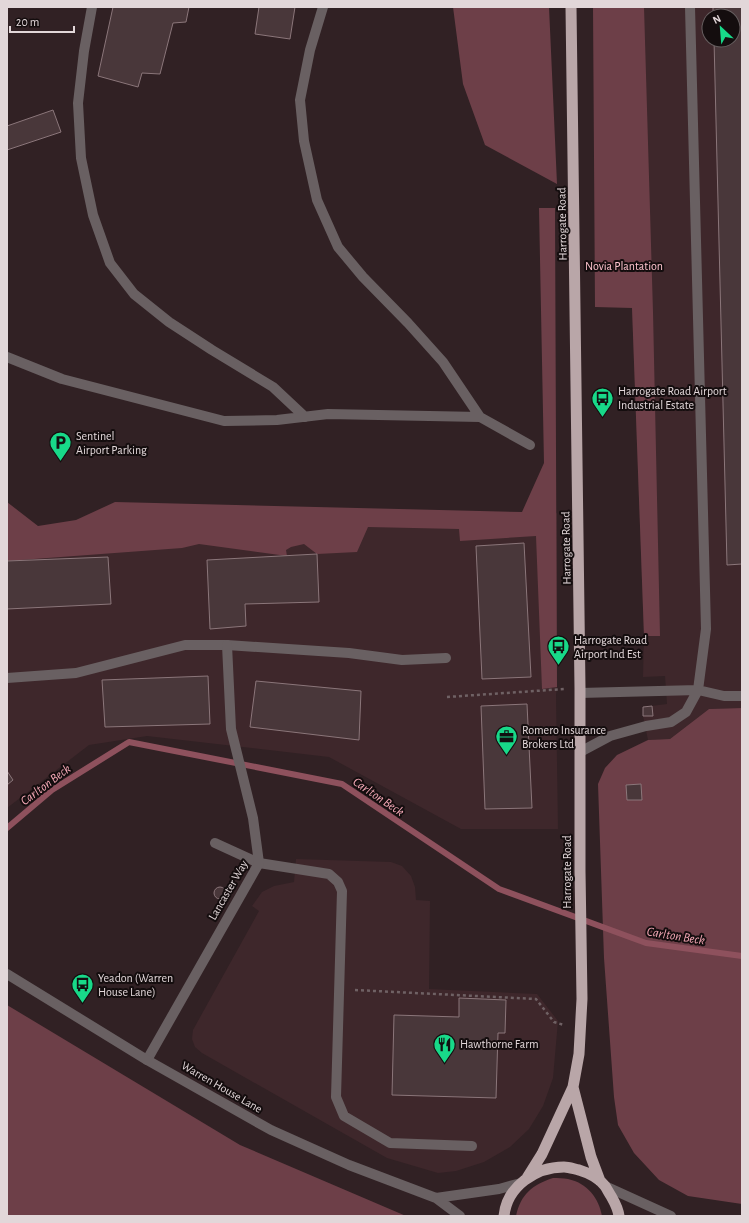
<svg xmlns="http://www.w3.org/2000/svg" width="749" height="1223" font-family="'Alegreya Sans',sans-serif">
  <style>
    .built { fill: #3e272b; fill-rule: evenodd }
    .green { fill: #6d3f48 }
    .lines { fill: none; stroke-linecap: round; stroke-linejoin: round }
    .stream { stroke: #8e515d; stroke-width: 6 }
    .building { fill: #49373a; stroke: #8b767a }
    .path { stroke: #6f6164; stroke-width: 2.5; stroke-dasharray: 3 3; stroke-linecap: butt }
    .service { stroke: #696062; stroke-width: 10 }
    .minor { stroke: #696062; stroke-width: 10 }
    .tertiary { stroke: #696062; stroke-width: 10 }
    .trunk { stroke: #b9a6a8; stroke-width: 11 }
    .labels { text-anchor: middle; stroke-width: 4; stroke-linejoin: round; paint-order: stroke }
    .street-label { font-size: 12px; fill: #e2d7d9; stroke: #140d0e }
    .park-label { font-size: 12px; fill: #fec4ce; stroke: #140d0e }
    .poi-label { font-size: 12px; fill: #e2d7d9; stroke: #140d0e; text-anchor: start }
    .water-label { font-size: 13px; font-style: italic; fill: #f5a9b7; stroke: #140d0e }
  </style>
  <rect width="100%" height="100%" fill="#312124"/>
  <path class="built" d="M626,7H742V708L709,709L670,739L648,740L643,716V707L667,704L665,676L643,677L644,636L632,307ZM709,16H733V40H709Z
    M557,513V687L556,695L558,829H461L329,757L147,736L89,745L7,808V536Z
    M296,859L391,862L402,866L411,876L415,887L416,900L430,901L429,989L537,994L558,1021L553,1078L543,1106L529,1129L510,1147L484,1162L456,1171L438,1173L387,1158L202,1053L195,1047L192,1039L193,1030L259,911L252,906L262,892L274,886L294,882Z"/>
  <path class="green" d="M453,7H549L557,184L485,145L463,84Z
    M593,7H644L653,312L660,636H644L632,308L595,307Z
    M539,208H555L557,687L542,689L536,536L460,541L459,529L368,527L357,552L317,554L304,544L291,547L286,550L287,556L199,544L182,548L7,561V502L38,526L76,520L115,502L522,512L544,463Z
    M742,708V1204L688,1196L659,1180L634,1153L618,1125L614,1097L604,958L598,784L605,768L617,755L648,740L670,739L709,709Z
    M7,1005L240,1145L406,1216H7Z
    M553,1178C558,1178 563,1178 568,1179C587,1183 599,1198 602,1216H516C521,1194 532,1185 553,1178Z"/>
  <g class="lines">
    <path class="stream" d="M7,828L52,790L129,742L342,784L499,889L646,943L742,956"/>
  </g>
  <path class="building" d="M113,7H189L186,22L173,23L160,74L142,73L138,87L98,76Z
    M259,7H295L290,39L255,34Z
    M713,7H742V564L727,565L714,40H733V16H713Z
    M53,110L61,132L7,150V126Z
    M524,543L531,677L482,679L476,546Z
    M317,554L319,602L245,604L246,626L210,629L207,560Z
    M108,557L111,604L7,609V561Z
    M208,676L210,724L105,727L102,680Z
    M256,681L361,691L359,740L250,727Z
    M527,704L532,808L485,809L481,706Z
    M652,706L653,716H643V707Z
    M7,771L13,780L7,785Z
    M641,784L642,800H627L626,785Z
    M214 893a6 6 0 1 1 12 0a6 6 0 1 1-12 0Z
    M459,998L506,1000L505,1033H498L496,1098L392,1095L394,1015L459,1017Z"/>
  <g class="lines">
    <path class="path" d="M447,697L564,689
      M355,990L536,999L554,1022L564,1025"/>
    <path class="service" d="M92,7L84,51L78,103L81,158L93,215L110,263L134,294L169,322L212,350L273,387L305,417
      M323,7L310,50L300,100L304,141L317,200L338,247L363,277L408,323L443,362L480,417
      M7,357L62,379L224,421L277,420L328,414L480,417L530,445
      M7,678L76,673L185,645H227L349,653L402,660L446,658
      M580,693L698,690L724,696H742
      M580,752L610,736L646,726L671,722L686,712L698,690L706,629L690,7
      M215,843L259,863L329,874L338,882L342,891L336,1097L344,1116L390,1143L472,1146"/>
    <path class="minor" d="M147,1060L259,863L253,818L231,729L227,645"/>
    <path class="tertiary" d="M7,974L147,1060L271,1130L349,1165L436,1198L460,1216
      M605,1186L671,1216
      M436,1198L499,1189L521,1183"/>
    <path class="trunk" d="M573,1087L591,1157L600,1181
      M527,1178L542,1154L573,1087L579,1054L582,999L580,871V688L571,7
      M504,1216C507,1186 536,1167 564,1167C569,1167 574,1169 579,1170C589,1173 599,1178 605,1186C607,1189 609,1193 611,1196C615,1203 618,1208 619,1216"/>
  </g>
  <defs>
    <symbol id="bus-pin" viewBox="-11 -11 22 30"><path d="M0 17L-7.5 6A9.5 9.5 0 1 1 7.5 6Z" fill="#18d989" stroke="#140d0e"/><path d="M-5-6H5V4H4V6H2V4H-2V6H-4V4H-5ZM-3.5-4V0h7V-4ZM-3.5 1.2v1.5H-2V1.2ZM2 1.2v1.5H3.5V1.2Z" fill="#111"/></symbol>
    <symbol id="parking-pin" viewBox="-11 -11 22 30"><path d="M0 17L-7.5 6A9.5 9.5 0 1 1 7.5 6Z" fill="#18d989" stroke="#140d0e"/><path d="M-3.5-5.5H1a3.5 3.5 0 0 1 0 7H-1V5.5H-3.5ZM-1-3.4V-.6H.8a1.4 1.4 0 0 0 0-2.8Z" fill="#111"/></symbol>
    <symbol id="office-pin" viewBox="-11 -11 22 30"><path d="M0 17L-7.5 6A9.5 9.5 0 1 1 7.5 6Z" fill="#18d989" stroke="#140d0e"/><path d="M-6-3h4V-5.5h4V-3h4V5H-6ZM-1-4.5V-3h2v-1.5ZM-6 0V1H6V0Z" fill="#111"/></symbol>
    <symbol id="restaurant-pin" viewBox="-11 -11 22 30"><path d="M0 17L-7.5 6A9.5 9.5 0 1 1 7.5 6Z" fill="#18d989" stroke="#140d0e"/><path d="M-5-6h1v4h1v-4h1v4h1v-4h1v5L-1.5 .5V6h-2V.5L-5-1ZM5-6V6H3V1.5H1.5Q1.5-4 5-6Z" fill="#111"/></symbol>
  </defs>
  <g fill-rule="evenodd">
    <use href="#bus-pin" x="590" y="386" width="25" height="34"/>
    <use href="#parking-pin" x="48" y="430" width="25" height="34"/>
    <use href="#bus-pin" x="546" y="634" width="25" height="34"/>
    <use href="#office-pin" x="494" y="724" width="25" height="34"/>
    <use href="#bus-pin" x="70" y="972" width="25" height="34"/>
    <use href="#restaurant-pin" x="432" y="1032" width="25" height="34"/>
  </g>
  <g class="labels">
    <g class="street-label">
      <text transform="translate(562 224) rotate(-91)" y="4">Harrogate Road</text>
      <text transform="translate(566 548) rotate(-91)" y="4">Harrogate Road</text>
      <text transform="translate(567 872) rotate(-90)" y="4">Harrogate Road</text>
      <text transform="translate(228 890) rotate(-60)" y="4">Lancaster Way</text>
      <text transform="translate(222 1087) rotate(30)" y="4">Warren House Lane</text>
    </g>
    <g class="park-label">
      <text x="624" y="270">Novia Plantation</text>
    </g>
    <g class="poi-label">
      <text x="618" y="395">Harrogate Road Airport<tspan x="618" dy="14">Industrial Estate</tspan></text>
      <text x="76" y="440">Sentinel<tspan x="76" dy="14">Airport Parking</tspan></text>
      <text x="574" y="644">Harrogate Road<tspan x="574" dy="14">Airport Ind Est</tspan></text>
      <text x="522" y="734">Romero Insurance<tspan x="522" dy="14">Brokers Ltd</tspan></text>
      <text x="98" y="982">Yeadon (Warren<tspan x="98" dy="14">House Lane)</tspan></text>
      <text x="460" y="1048">Hawthorne Farm</text>
    </g>
    <g class="water-label">
      <text transform="translate(45 784) rotate(-37)" y="5">Carlton Beck</text>
      <text transform="translate(379 796) rotate(34)" y="5">Carlton Beck</text>
      <text transform="translate(676 935) rotate(9)" y="5">Carlton Beck</text>
    </g>
  </g>
  <rect width="749" height="1223" fill="none" stroke="#e2d7d9" stroke-width="16"/>
  <g transform="translate(721 28) rotate(334)"><circle r="19" fill="#140d0e" stroke="#665e5f"/>
  <path d="M0-3L7 15L0 10L-7 15Z" fill="#18d989"/>
  <text y="-6" font-size="11" font-weight="bold" text-anchor="middle" fill="#e2d7d9">N</text>
  </g>
  <path d="M10 26v6h64v-6" fill="none" stroke="#e2d7d9" stroke-width="2"/>
  <text x="16" y="26" font-size="12" fill="#e2d7d9" stroke="#140d0e" stroke-width="3" paint-order="stroke">20 m</text>
</svg>
